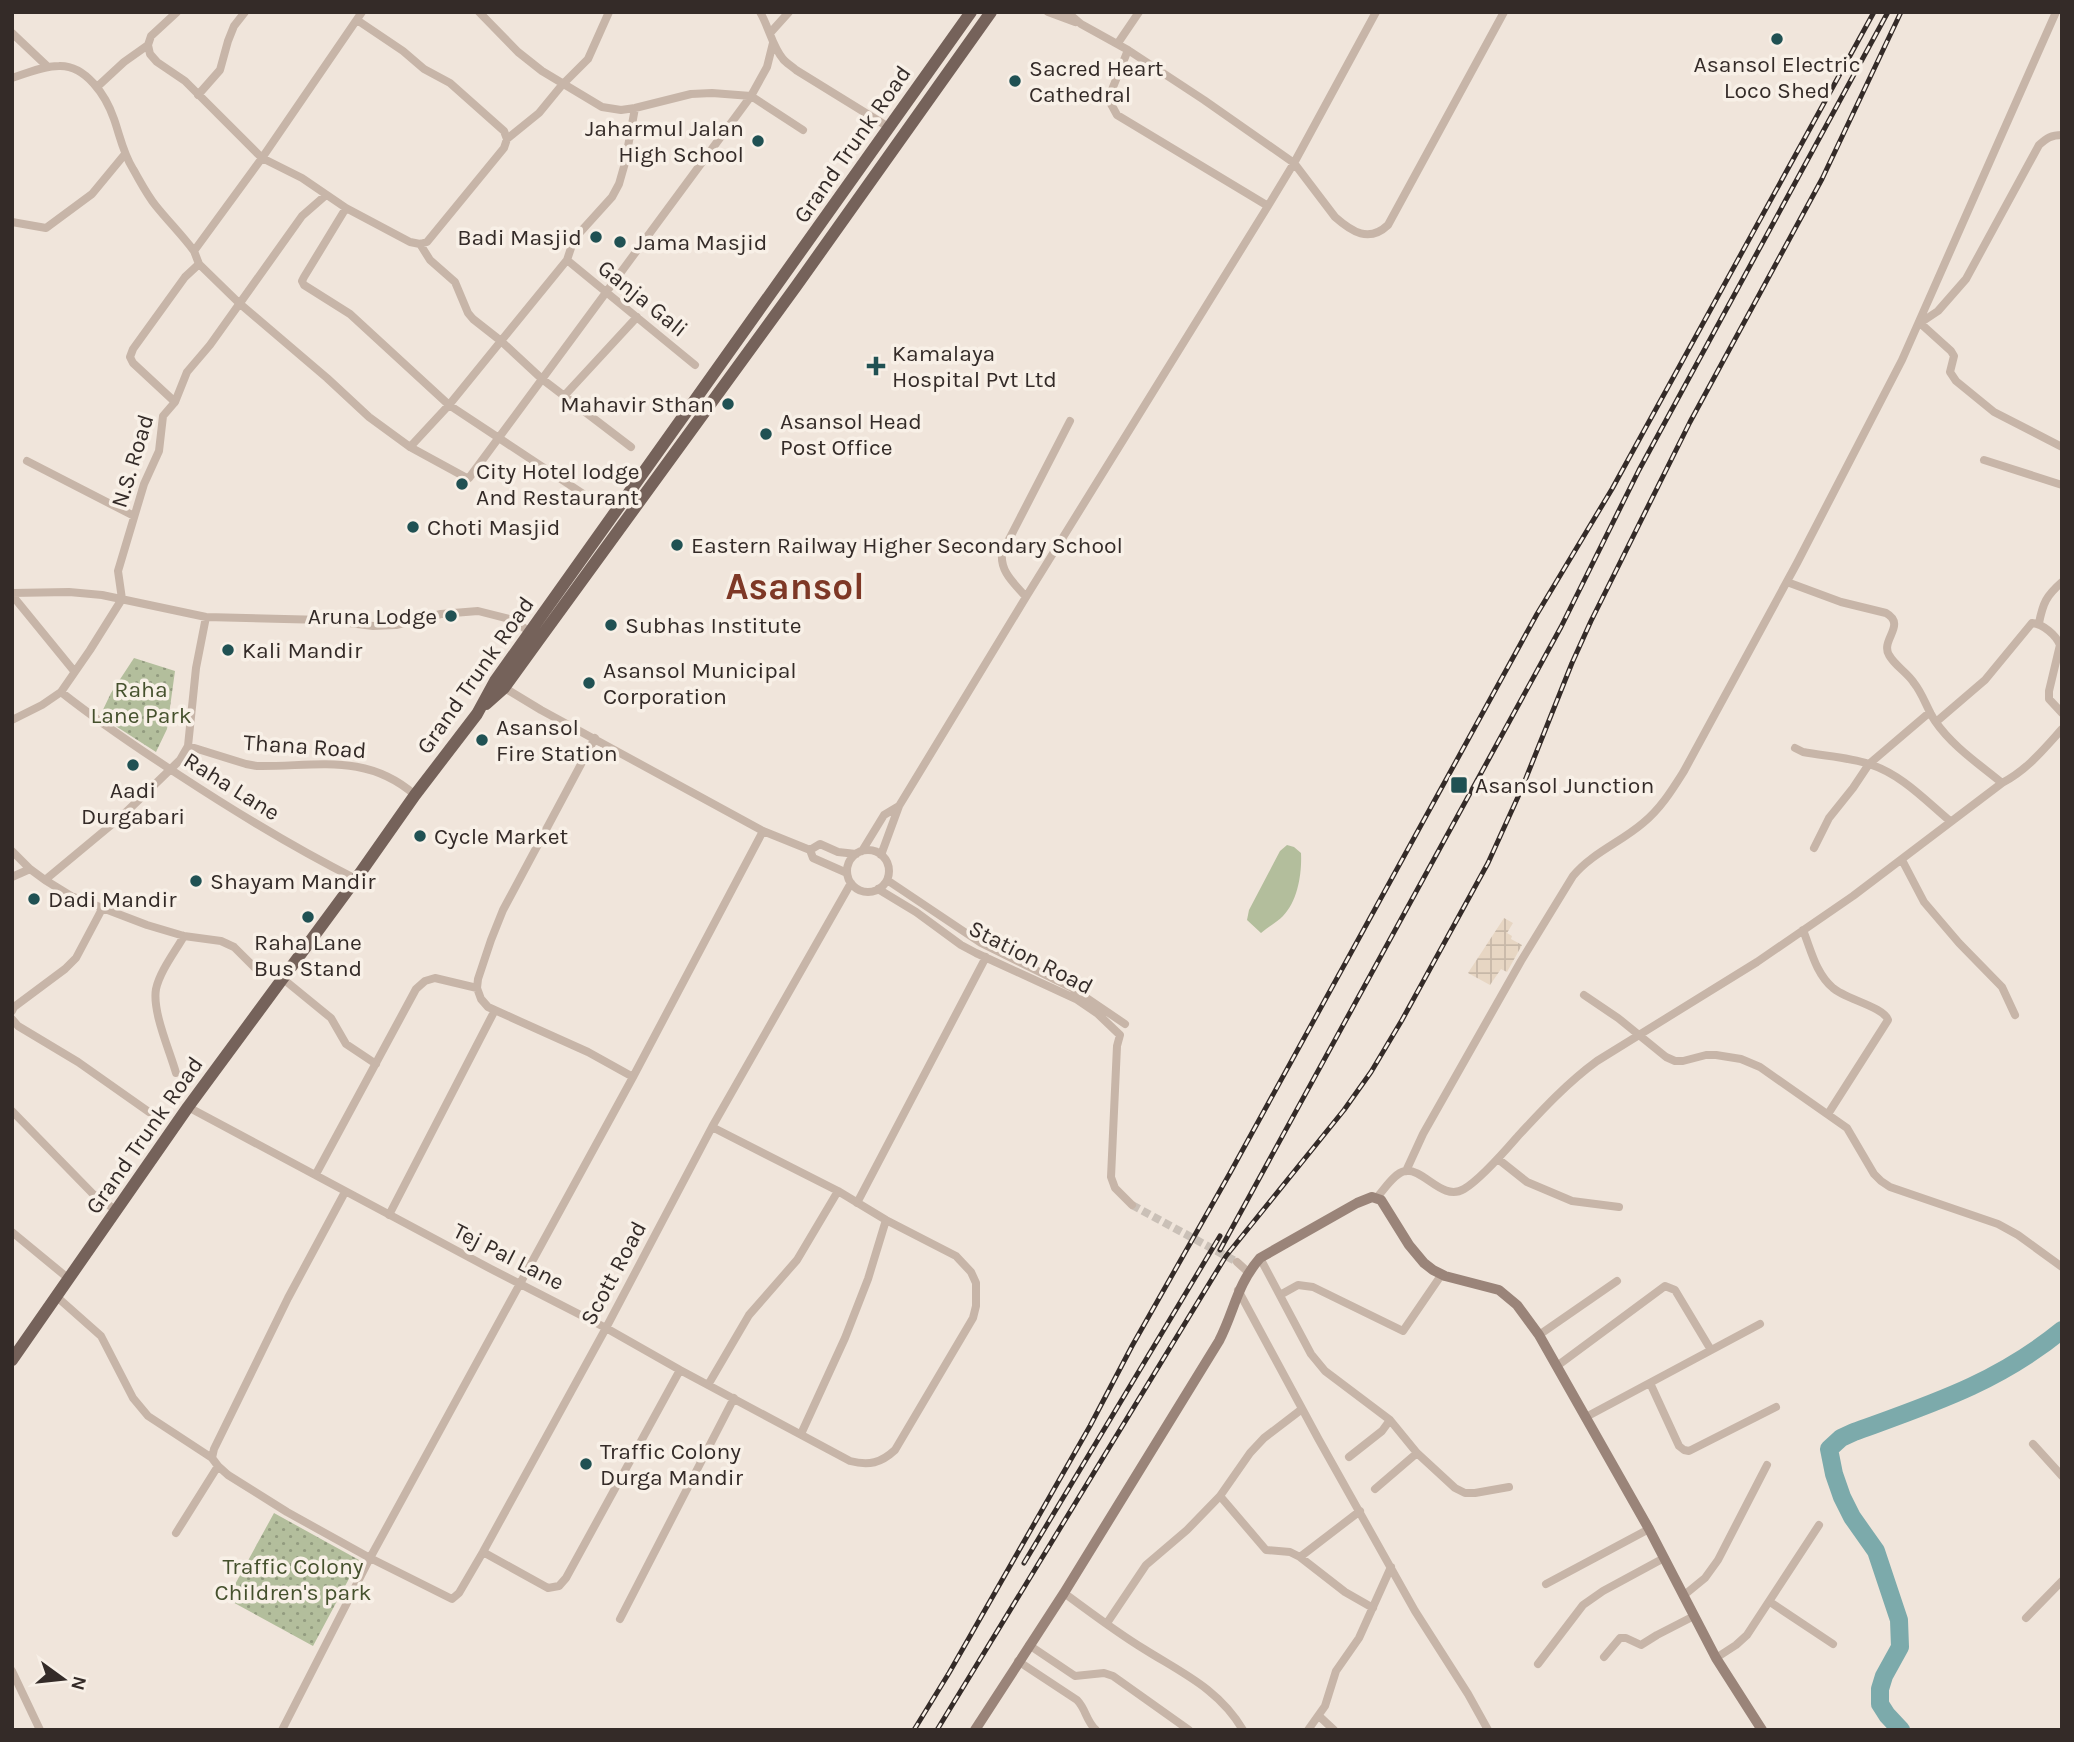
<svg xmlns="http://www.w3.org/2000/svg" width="2074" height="1742" font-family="Karla,sans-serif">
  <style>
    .park { fill: url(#park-dots) }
    .garden { fill: #b3be9c }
    .plaza { fill: url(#plaza-grid) }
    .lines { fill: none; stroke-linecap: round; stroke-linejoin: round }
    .river { stroke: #7caaab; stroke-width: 18 }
    .street-tunnel { stroke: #cac0b7; stroke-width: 8; stroke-dasharray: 8 4; stroke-linecap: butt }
    .street { stroke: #c7b5a8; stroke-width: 8 }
    .secondary { stroke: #9a8479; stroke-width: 10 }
    .primary { stroke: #75625a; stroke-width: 12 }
    .rail-casing { stroke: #342b28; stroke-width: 5 }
    .rail { stroke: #f8f0e7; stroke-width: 2.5; stroke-dasharray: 8; stroke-linecap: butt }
    .poi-dot { fill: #205153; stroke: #f8f0e7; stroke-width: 2.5 }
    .labels { text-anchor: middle; stroke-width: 7; stroke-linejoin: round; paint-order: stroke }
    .poi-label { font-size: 23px; fill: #342b28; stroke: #f8f0e7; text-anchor: start }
    .street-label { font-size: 23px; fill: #342b28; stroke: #f8f0e7 }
    .park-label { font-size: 23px; fill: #45512d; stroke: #f8f0e7 }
    .town-label { font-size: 37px; font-weight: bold; fill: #7e3826; stroke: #f8f0e7 }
  </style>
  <defs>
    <pattern id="park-dots" width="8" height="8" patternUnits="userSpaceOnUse" patternTransform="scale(1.75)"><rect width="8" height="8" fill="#b3be9c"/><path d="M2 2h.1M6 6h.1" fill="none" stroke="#929b7f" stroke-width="1.8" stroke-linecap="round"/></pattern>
    <pattern id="plaza-grid" width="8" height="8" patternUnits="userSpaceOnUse" patternTransform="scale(1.75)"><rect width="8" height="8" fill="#e7d6c3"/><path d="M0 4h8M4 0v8" fill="none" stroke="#c7b8a8"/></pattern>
  </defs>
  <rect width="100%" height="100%" fill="#f0e5db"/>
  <path class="park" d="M134,658L175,671L167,729L156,752L100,716L111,693Z
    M274,1513L359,1560L313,1646L227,1599Z"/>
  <path class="garden" d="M1287,845L1294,847L1301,853C1302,873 1298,901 1283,916C1277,922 1268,927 1261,933L1247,920L1249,910L1280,851Z"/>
  <path class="plaza" d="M1504,918L1513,923L1507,933L1512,936L1511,939L1522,945L1507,972L1501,969L1490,985L1468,973Z"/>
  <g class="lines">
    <path class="river" d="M1901,1730L1887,1715L1880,1704V1689L1884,1676L1900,1647L1899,1620L1876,1551L1852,1517L1842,1497L1834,1474L1829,1449L1841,1438L1854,1432C1931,1404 1997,1383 2062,1330"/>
    <path class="street-tunnel" d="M1132,1205L1237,1262"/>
    <path class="street" d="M177,12L151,36L148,45L150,54L157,62L185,81L262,158L302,178L346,208L410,242L420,244L427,242L504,148L507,139L504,131L450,83L424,69L403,51L357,20
      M479,12L518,52L542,71L602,107L621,110L635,108L691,94L712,93L751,96L803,130
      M760,12C769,27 772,46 783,59C786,63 792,66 796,70L890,128
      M1048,12L1075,22
      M1067,12L1081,24L1128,50L1204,100L1294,163L1335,217C1352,232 1369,243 1388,225L1504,12
      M771,32L789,12
      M12,33L48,67
      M1118,43L1139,12
      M1128,50L1111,92V104L1117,115L1268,206
      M12,78C27,73 43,66 59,66C86,65 106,96 114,119C120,136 123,153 133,169C140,181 147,195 156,206C168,221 182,235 194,251
      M97,87L124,62L148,45
      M198,95L220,70L228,41L234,26L245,12
      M2062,135C2051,135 2047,138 2039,145L1966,279L1938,311L1920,323L1951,351L1954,356L1950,372L1956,381L1994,412L2062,447
      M507,139L539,113L562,85L588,59L609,12
      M346,208L304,277L302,281L304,285L350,314L449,405L594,501
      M12,222L46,228L92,194L125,154
      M420,244L430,260L455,282L468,313L473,319L501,341L542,379L631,447
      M567,260L695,365
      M199,264L239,303L327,378L369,417L410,447L465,477L469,478L751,96L767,67L773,43
      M564,396L637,317
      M175,402L187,372L210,345L302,216L326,195
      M410,447L449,405L501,341L567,260L574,239L612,197L619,184L625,163L635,108
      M1984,460L2062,485
      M27,461L134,516
      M1787,582L1841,602L1886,613C1907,625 1880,640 1889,655C1895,666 1907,672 1914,683C1923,694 1927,709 1935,721C1952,746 1979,764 2002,783
      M12,593L69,592L102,595L206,617L325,620L373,626L396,625L441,614L478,611L513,620L531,633
      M12,595L74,671
      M1026,597C1014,583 1000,572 1002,553L1070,421
      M2039,623C2043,603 2046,596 2062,582
      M503,687L541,710L763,831L810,850
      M61,692C99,722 139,749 179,775C237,813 294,848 356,879
      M12,720L42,705L61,692L90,650L122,599L118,571L144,484L159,451L163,416L175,402L133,363L130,357L133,349L185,277L199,264L194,251L262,158L362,12
      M1936,722L1985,680L2032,623C2043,624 2056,635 2060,645L2049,691V699L2062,713
      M595,738L503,910L491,940L478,979L477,988L481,999L488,1007L588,1052L633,1077
      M188,746L246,764L257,766C315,767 366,752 415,795
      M1795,748L1803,752C1824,756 1848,757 1869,764C1901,774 1925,800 1950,821
      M899,806L1026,597L1268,206L1294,163L1376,12
      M1814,848L1829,818L1853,788L1869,764L1930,712
      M847 871a21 21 0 1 1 42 0a21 21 0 1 1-42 0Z
      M12,851L30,869
      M862,851L884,815L899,806L881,855
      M1902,860L1924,902L1959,943L2002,987L2015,1015
      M847,873L813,858L810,850L820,844L838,852L856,854
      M12,877L30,869L45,880L122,816L180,760L188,746L196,668L206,617
      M45,880L71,896L147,925L184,936L221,941L234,947L255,968
      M887,880L981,943L1072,988L1125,1024
      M878,889L916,912L961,945L976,953L1076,999L1098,1014L1120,1035L1117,1046L1111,1177L1115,1188L1132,1205
      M1803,930C1811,950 1816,974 1833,988C1845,999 1884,1007 1888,1020L1828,1114
      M282,978L331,1018L346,1044L376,1064
      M1584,995L1618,1018L1666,1057L1675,1061H1683L1706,1055H1716L1741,1059L1760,1067L1847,1128L1874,1174L1881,1181L1890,1187L1998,1224L2018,1235L2062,1267
      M12,1011L14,1007L65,969L76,958L102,909
      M12,1019L18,1026L78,1062L149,1112
      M176,1073C170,1051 152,1012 156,989C160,971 175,952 184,936
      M188,1107L491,1269L606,1328L680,1370L850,1461C869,1466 881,1463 895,1450L973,1318L976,1306V1283L971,1272L956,1256L886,1220L838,1191L712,1127
      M12,1111L93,1194L117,1211
      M1498,1159L1527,1182L1572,1201L1619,1207
      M1406,1171L1423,1134L1521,961L1573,876C1592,853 1621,842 1643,823C1661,808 1672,790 1684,771L1797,563L1902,360L2056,12
      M316,1174L416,989L425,981L435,978L477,988
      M345,1192L288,1298L214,1449L212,1458L218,1466L228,1475L287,1512L370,1558L452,1599L459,1593L483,1552L606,1328L712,1127L851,883
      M1377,1197C1384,1190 1394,1173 1405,1171C1424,1168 1442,1202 1464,1189C1481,1179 1505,1151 1518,1136C1543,1109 1567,1083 1597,1061L1757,962L1853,896L2002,783C2027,770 2043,750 2062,729
      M857,1203L986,957
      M389,1215L495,1010
      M12,1232L69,1279
      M1260,1258L1311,1354L1325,1371L1390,1420L1417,1453L1455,1488L1465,1493H1475L1509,1487
      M1237,1262L1248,1272
      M1238,1290L1319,1440L1415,1611L1468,1694L1488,1730
      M1280,1295L1298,1285L1313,1287L1403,1331L1442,1274
      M57,1297L101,1336L133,1398L148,1416L212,1458
      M1539,1335L1617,1281
      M1557,1366L1665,1286L1675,1290L1711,1350
      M1650,1383L1679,1446L1684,1450L1689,1451L1776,1407
      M708,1385L749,1315L797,1260L838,1191
      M1586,1417L1760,1324
      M801,1434L845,1338L868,1279L886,1220
      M2033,1444L2062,1476
      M1349,1457L1382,1431L1390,1420
      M1375,1489L1417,1453
      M1220,1496L1266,1550L1290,1552L1300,1557L1345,1592L1373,1608
      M176,1533L218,1466
      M483,1552L548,1588L559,1586L566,1578L680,1370
      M1300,1557L1360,1511
      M1546,1584L1649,1529
      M1064,1593C1090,1612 1116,1632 1144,1649C1182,1673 1219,1689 1243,1730
      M1683,1596L1705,1578L1718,1560L1767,1465
      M1770,1602L1833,1644
      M2026,1618L2062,1581
      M620,1619L734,1398
      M1107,1623L1146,1565L1187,1530L1220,1496L1250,1453L1264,1438L1302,1409
      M1029,1645L1075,1676L1104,1673L1113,1676L1189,1730
      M1604,1657L1620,1638H1626L1641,1645L1657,1635L1694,1616
      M1716,1658L1736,1645L1747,1635L1819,1525
      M1018,1661L1077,1700C1086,1709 1086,1721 1096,1730
      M1538,1664L1583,1605L1603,1591L1664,1558
      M12,1671L40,1730
      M1319,1716L1334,1730
      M282,1730L370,1558L633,1077L763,831
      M1308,1730L1325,1706L1336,1671L1359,1638L1391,1567"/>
    <path class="secondary" d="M975,1730L1064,1593L1219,1341C1235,1310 1236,1286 1260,1258L1357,1203L1372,1197L1381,1200L1409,1245L1424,1263L1433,1270L1445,1276L1499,1290L1517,1305L1539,1335L1649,1529L1716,1658L1762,1730"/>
    <path class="primary" d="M486,704L504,688L538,641L797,285L991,12
      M12,1360L188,1107L356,879L415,795L477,714L495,681L971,12"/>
    <defs>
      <path id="rail" d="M1220,1250L1561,627L1639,470L1888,12
        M1024,1563L1220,1236
        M914,1730L949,1673L1090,1426L1132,1346L1230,1173L1537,614L1612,489L1874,12
        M937,1730L1226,1256L1344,1110L1371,1072L1402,1020L1488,863L1522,788L1572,663L1591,621L1690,422L1822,179L1901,12"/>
    </defs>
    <use href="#rail" class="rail-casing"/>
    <use href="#rail" class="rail"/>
  </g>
  <g class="poi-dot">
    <circle cx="1777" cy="39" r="7"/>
    <circle cx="1015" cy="81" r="7"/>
    <circle cx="758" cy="141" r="7"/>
    <circle cx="596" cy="237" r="7"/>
    <circle cx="620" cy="242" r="7"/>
    <path d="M872.5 355.5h7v7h7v7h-7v7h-7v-7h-7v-7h7z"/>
    <circle cx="728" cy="404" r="7"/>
    <circle cx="766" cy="434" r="7"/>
    <circle cx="462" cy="484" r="7"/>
    <circle cx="413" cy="527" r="7"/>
    <circle cx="677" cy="545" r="7"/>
    <circle cx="451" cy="616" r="7"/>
    <circle cx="611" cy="625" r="7"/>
    <circle cx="228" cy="650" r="7"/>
    <circle cx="589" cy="683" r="7"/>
    <circle cx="482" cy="740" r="7"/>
    <circle cx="133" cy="765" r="7"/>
    <rect x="1450" y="776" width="18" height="18" rx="3.5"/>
    <circle cx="420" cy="836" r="7"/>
    <circle cx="196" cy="881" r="7"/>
    <circle cx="34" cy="899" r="7"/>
    <circle cx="308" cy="917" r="7"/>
    <circle cx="586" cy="1464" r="7"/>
  </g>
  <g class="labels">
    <g class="poi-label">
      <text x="1777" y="72" text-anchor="middle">Asansol Electric<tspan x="1777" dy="26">Loco Shed</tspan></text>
      <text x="1029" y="76">Sacred Heart<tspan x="1029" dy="26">Cathedral</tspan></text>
      <text x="744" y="136" text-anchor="end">Jaharmul Jalan<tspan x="744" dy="26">High School</tspan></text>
      <text x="582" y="245" text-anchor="end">Badi Masjid</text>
      <text x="634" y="250">Jama Masjid</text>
      <text x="892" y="361">Kamalaya<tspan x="892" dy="26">Hospital Pvt Ltd</tspan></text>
      <text x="714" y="412" text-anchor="end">Mahavir Sthan</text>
      <text x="780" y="429">Asansol Head<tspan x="780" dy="26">Post Office</tspan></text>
      <text x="476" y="479">City Hotel lodge<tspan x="476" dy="26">And Restaurant</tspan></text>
      <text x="427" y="535">Choti Masjid</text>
      <text x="691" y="553">Eastern Railway Higher Secondary School</text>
      <text x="437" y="624" text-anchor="end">Aruna Lodge</text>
      <text x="625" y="633">Subhas Institute</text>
      <text x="242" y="658">Kali Mandir</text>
      <text x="603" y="678">Asansol Municipal<tspan x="603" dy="26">Corporation</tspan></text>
      <text x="496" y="735">Asansol<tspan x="496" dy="26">Fire Station</tspan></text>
      <text x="1475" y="793">Asansol Junction</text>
      <text x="133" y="798" text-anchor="middle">Aadi<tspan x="133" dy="26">Durgabari</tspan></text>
      <text x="434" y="844">Cycle Market</text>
      <text x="210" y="889">Shayam Mandir</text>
      <text x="48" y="907">Dadi Mandir</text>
      <text x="308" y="950" text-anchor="middle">Raha Lane<tspan x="308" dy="26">Bus Stand</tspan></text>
      <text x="600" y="1459">Traffic Colony<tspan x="600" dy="26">Durga Mandir</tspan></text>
    </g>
    <g class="street-label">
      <text transform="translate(852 144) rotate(-55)" y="8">Grand Trunk Road</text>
      <text transform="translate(643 298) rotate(39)" y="8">Ganja Gali</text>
      <text transform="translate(132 461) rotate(-73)" y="8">N.S. Road</text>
      <text transform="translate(475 675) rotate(-55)" y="8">Grand Trunk Road</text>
      <text transform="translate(305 746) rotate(4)" y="8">Thana Road</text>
      <text transform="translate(232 786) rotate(32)" y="8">Raha Lane</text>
      <text transform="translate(1031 957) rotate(27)" y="8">Station Road</text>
      <text transform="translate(144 1135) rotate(-55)" y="8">Grand Trunk Road</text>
      <text transform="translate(509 1256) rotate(27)" y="8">Tej Pal Lane</text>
      <text transform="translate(613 1273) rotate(-62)" y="8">Scott Road</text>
    </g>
    <g class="park-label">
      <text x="141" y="697">Raha<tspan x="141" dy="26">Lane Park</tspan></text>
      <text x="293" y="1574">Traffic Colony<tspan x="293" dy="26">Children's park</tspan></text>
    </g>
    <g class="town-label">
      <text x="795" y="599">Asansol</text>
    </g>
  </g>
  <rect width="2074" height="1742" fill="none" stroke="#342b28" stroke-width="28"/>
  <g transform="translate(63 1679) rotate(105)" stroke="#f8f0e7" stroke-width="5" paint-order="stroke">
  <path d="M0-5L12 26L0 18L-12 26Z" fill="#342b28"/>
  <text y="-10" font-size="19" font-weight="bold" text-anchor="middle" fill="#342b28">N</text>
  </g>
</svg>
